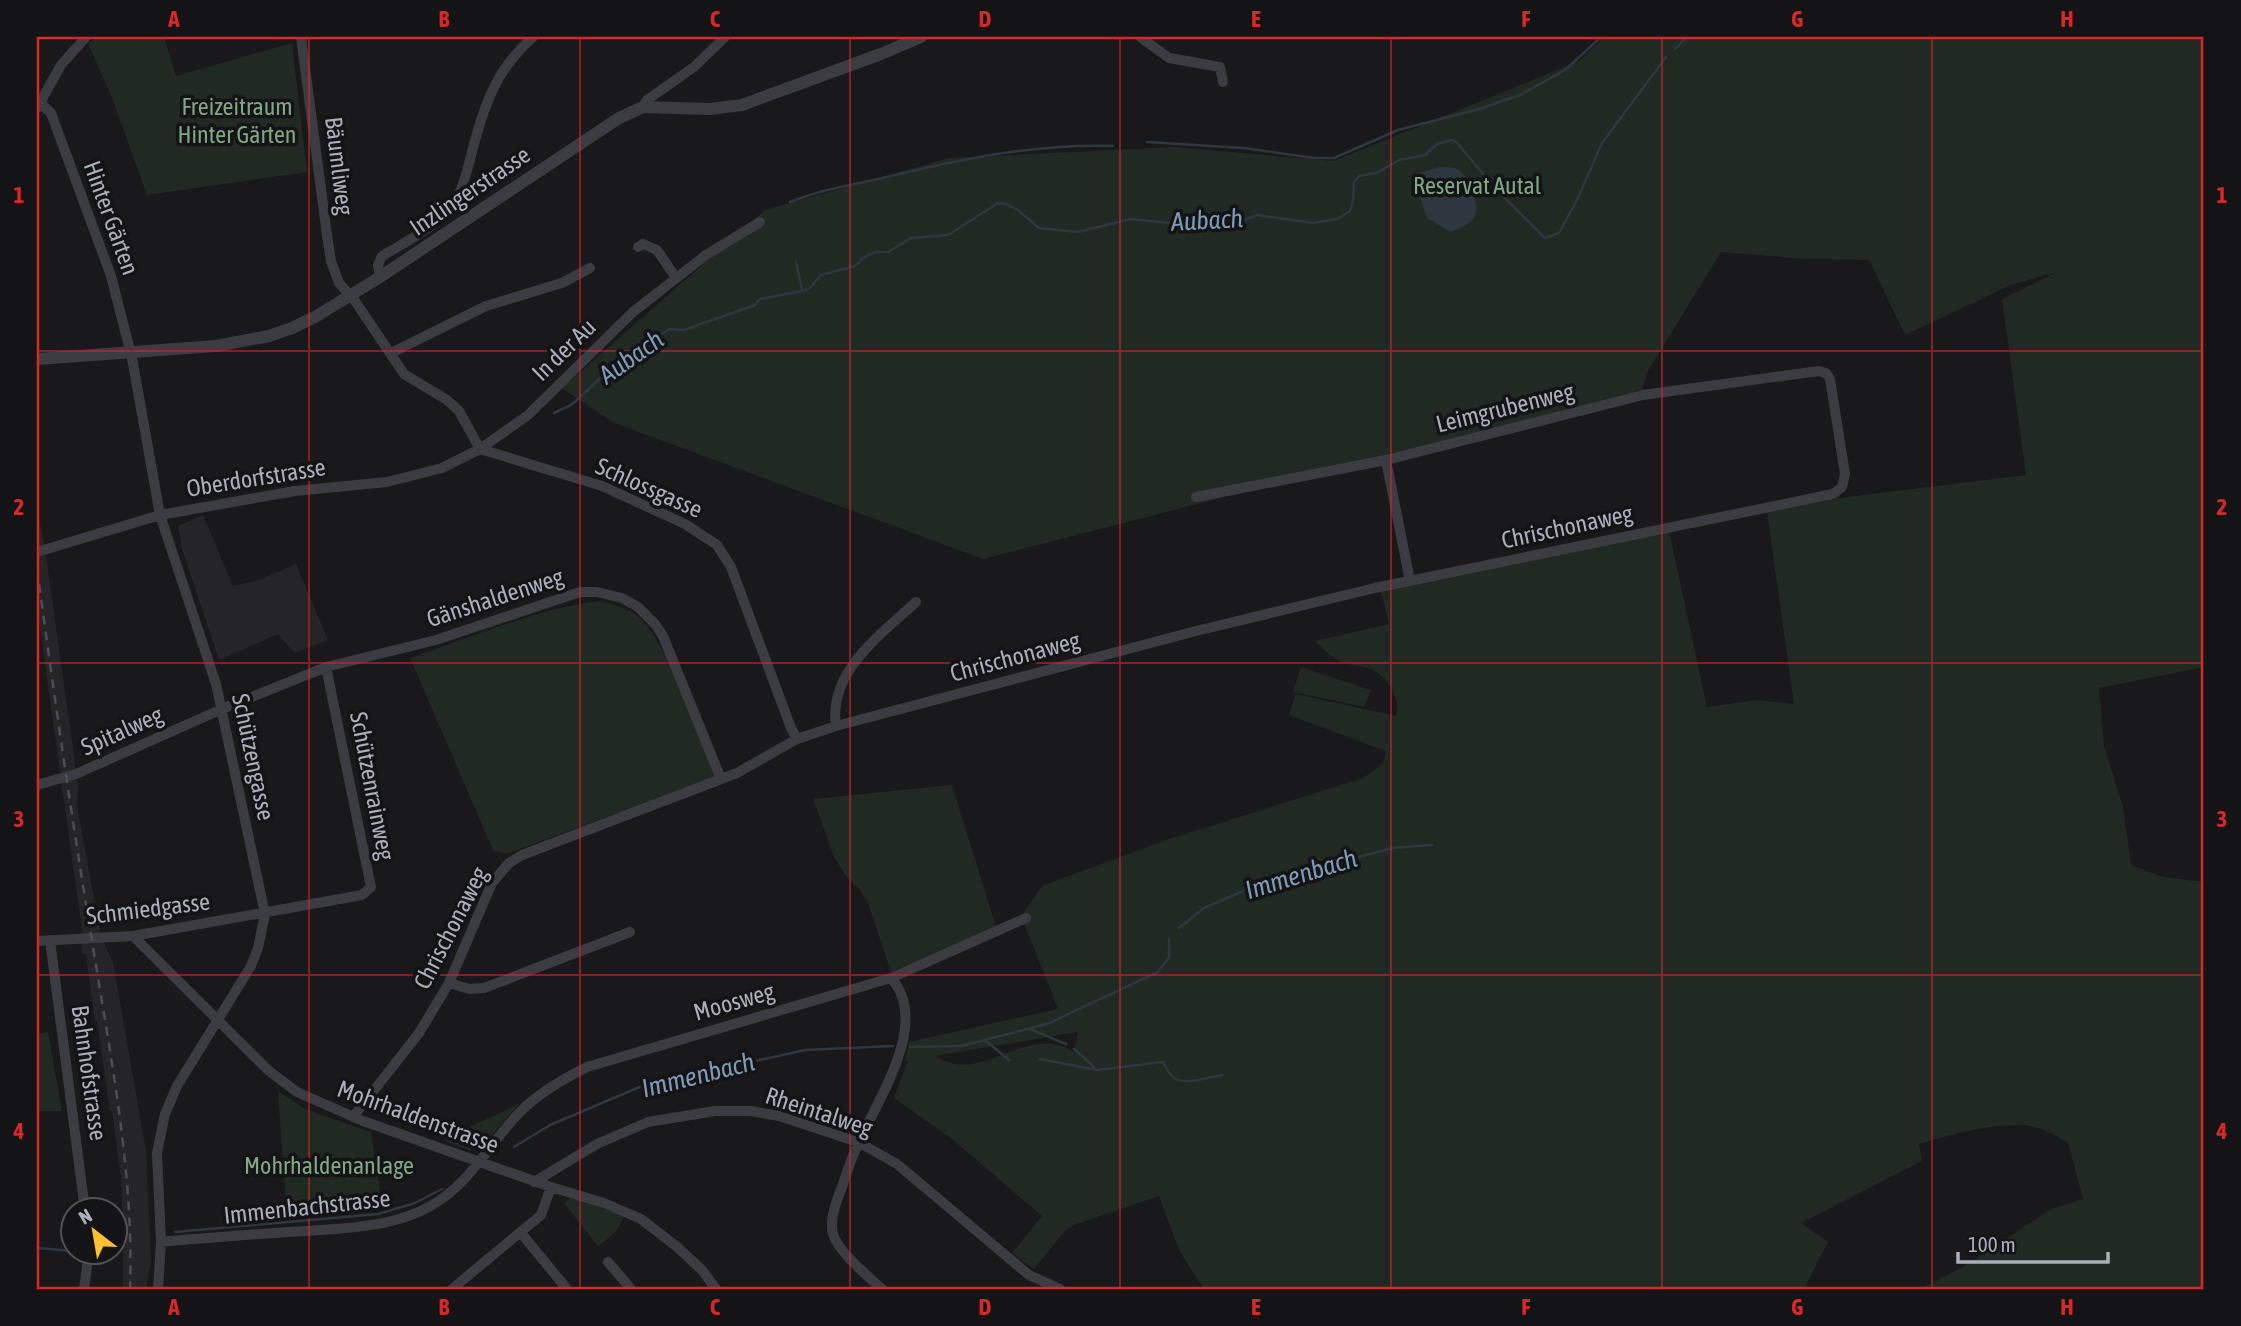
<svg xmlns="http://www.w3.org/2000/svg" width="2241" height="1326" font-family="'Asap Condensed',sans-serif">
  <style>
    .built { fill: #252528 }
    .green { fill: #202922; fill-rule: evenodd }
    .water { fill: #2e3740 }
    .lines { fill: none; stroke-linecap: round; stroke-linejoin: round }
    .stream { stroke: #2e3740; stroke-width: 2.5 }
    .minor { stroke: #3b3c42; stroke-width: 10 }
    .tertiary { stroke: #3b3c42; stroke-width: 12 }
    .rail { stroke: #4c4e55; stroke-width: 2.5; stroke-dasharray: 9 7; stroke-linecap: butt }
    .grid { fill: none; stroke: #d62828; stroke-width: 2; stroke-opacity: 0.55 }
    .labels { text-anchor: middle; stroke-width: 7; stroke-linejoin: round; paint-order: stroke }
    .park-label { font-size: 24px; fill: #81a785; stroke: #141416 }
    .street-label { font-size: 24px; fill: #aaafbb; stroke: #141416 }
    .water-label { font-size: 26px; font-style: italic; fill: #809bb7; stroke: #141416 }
    .neatline { fill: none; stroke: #d62828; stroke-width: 2.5 }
    .grid-label { font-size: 23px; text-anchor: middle; font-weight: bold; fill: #d62828 }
  </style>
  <rect width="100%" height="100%" fill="#19191b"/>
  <path class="built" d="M37,509L45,549L78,784L77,805L101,937L113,962L146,1151L151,1261L146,1289H123V1213L121,1178L112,1111H110L97,1022H95L86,954H82L81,948L82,930L37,606Z
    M203,515L233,586L259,580L296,564L328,640L295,653L278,634L219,660L182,549L178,526Z"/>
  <path class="green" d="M97,37H164L176,76L292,43L307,172L147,195L111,95L88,44Z
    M1604,37H2204V667L2099,688L2104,746L2123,807L2131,865L2163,877L2204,882V1289H1921L1970,1263L2049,1210L2083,1199L2068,1143C2059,1138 2049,1131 2038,1128C2009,1118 1949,1135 1919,1144L1922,1161L1801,1223L1828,1242L1804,1289H1204L1180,1252L1159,1196L1074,1225L1064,1232L1034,1269L1012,1253L1042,1216L952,1139L894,1098L908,1061H905L909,1042L1058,1009L1024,923V912L1042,886L1050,883L1166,840L1363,778L1383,764L1386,751L1289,715L1296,694L1396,716C1401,696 1387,675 1368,668C1358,665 1344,665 1336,659C1328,655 1322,647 1315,641L1389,624L1380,587L1669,531L1707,707L1756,700L1794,704L1767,512L1847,497L2026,475L2002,299L2057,272L2011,285L1905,335L1869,260L1807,259L1721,252L1648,371L1642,390L983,559L612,422L562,388L765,210L949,158L1173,147L1334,161L1579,61ZM1078,1032L1074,1052C1033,1025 995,1071 955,1064C948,1063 941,1058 934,1056Z
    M601,601C616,605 630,608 641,619C671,650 698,734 715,777L506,854L493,850L410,658C469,638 541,607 601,601Z
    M1301,667L1371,690L1364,707L1293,692Z
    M952,785L996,927L891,972L868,903L860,890L846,876L834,857L813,799Z
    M48,1032L62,1111H37V1034Z
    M278,1091L307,1110L371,1132L382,1204L287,1220Z
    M519,1104L479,1149L469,1150L447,1142L445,1138Z
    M570,1198L579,1199L623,1216C621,1230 609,1238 598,1246L564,1203Z"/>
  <path class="water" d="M1440,167C1447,167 1456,166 1461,172C1470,180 1481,207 1474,218C1470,225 1459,228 1451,232L1427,218L1417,188L1420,173Z"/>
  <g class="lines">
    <path class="stream" d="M1675,49L1687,37
      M1147,142L1243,148L1314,158H1334L1398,130L1479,109L1520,95L1565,70L1601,37
      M790,202C816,191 846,186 874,180C952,161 1032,143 1113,146
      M796,262L802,290
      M554,413L571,405L602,377L624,368L660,335L670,329L684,330L755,305L760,299L803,291L810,288L821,275L855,266L863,258L875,252H888L911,238L948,235L998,203L1006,204L1018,210L1039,228L1078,232L1131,219L1178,224L1193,216L1217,214L1245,220L1257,215L1313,223L1337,219L1350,211L1353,201L1354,182L1359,176L1377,173L1399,160L1425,155L1437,144L1452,140L1457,143L1497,190L1545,238L1559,233L1577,200L1602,143L1666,57
      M1179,928L1204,908L1259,884L1392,848L1432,845
      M1030,1029L1066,1044
      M985,1040L1009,1060
      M910,1047L961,1046L1047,1024L1158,972L1169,957V939
      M1074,1049L1094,1067
      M1040,1059L1097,1070L1163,1062C1166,1066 1168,1072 1172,1076C1182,1087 1209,1077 1222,1075
      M514,1147L550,1125L642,1086L805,1050L893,1046
      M175,1232L378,1214L415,1203L442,1189
      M37,1248L74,1251"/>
    <path class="minor" d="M301,37L327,235L331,261L339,283L355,301L404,374L447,400L459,411L480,449
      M1140,37L1169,58L1220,67L1223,82
      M40,103L51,113L111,276L132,358L160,515L216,684L265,914L258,948L251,966L177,1086L165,1114L157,1153L161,1242L158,1289
      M643,107L647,100L694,67L725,37
      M37,108L61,65L86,37
      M638,247L643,244L657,250L676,278
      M380,277L378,265L382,256C407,241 443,224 458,196C466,180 469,162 474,144C486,100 498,68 533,37
      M391,353L486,306L562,283L590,268
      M480,449L602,486L685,524L717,545L731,567L791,728L797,739
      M1386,460L1410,581
      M37,552L160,515L295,491L387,482L442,468L480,449L528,415L633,312L706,255L760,222
      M836,726C828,672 880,635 916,602
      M37,785L76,774L222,709L326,667L436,640L580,592H597L622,598L638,607L655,624L663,636L721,779
      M133,936L269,1071L297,1092L363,1121L551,1187L604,1203L641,1219L676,1246L702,1270L716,1289
      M50,940L85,1210
      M37,941L133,936L362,895L371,887L326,667
      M449,983L469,989L484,988L630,932
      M353,1117L419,1033L449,983L492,883L509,863L522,855L737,773L797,739L836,726L1196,631L1375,588L1833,494L1842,487L1845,474L1830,379L1826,373L1819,371L1643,395L1386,460L1196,497
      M534,1182L597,1144L648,1122L715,1111H751L779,1116L858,1142L897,1164L1029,1275L1060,1289
      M521,1233L567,1289
      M161,1242C203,1238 246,1235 289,1232C340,1228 399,1230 443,1198C475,1175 493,1139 521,1111C540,1092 563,1079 587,1067L891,978L1026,918
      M608,1262L631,1289
      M84,1289L89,1252
      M452,1289L541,1215L551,1187
      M882,1289C868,1276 838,1252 833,1234C829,1219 837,1200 842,1187C847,1172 852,1156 859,1142C878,1099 931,1022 891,978"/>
    <path class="tertiary" d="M37,359L216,346L269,336L292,328L315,317L380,277L619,118L643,107L710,109L742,105L881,54L921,37"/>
    <path class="rail" d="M37,568C54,695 72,821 93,947C111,1060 134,1173 130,1289"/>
  </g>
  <path class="grid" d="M309,37V1289M580,37V1289M850,37V1289M1120,37V1289M1391,37V1289M1662,37V1289M1932,37V1289M37,351H2204M37,663H2204M37,975H2204"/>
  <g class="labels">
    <g class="park-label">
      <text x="237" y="115">Freizeitraum<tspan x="237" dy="28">Hinter Gärten</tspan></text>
      <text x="1477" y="194">Reservat Autal</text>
      <text x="329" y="1174">Mohrhaldenanlage</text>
    </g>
    <g class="street-label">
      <text transform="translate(339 166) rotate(83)" y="8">Bäumliweg</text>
      <text transform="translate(470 191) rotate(-34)" y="8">Inzlingerstrasse</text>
      <text transform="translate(111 218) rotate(70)" y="8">Hinter Gärten</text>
      <text transform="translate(564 350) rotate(-44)" y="8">In der Au</text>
      <text transform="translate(1505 408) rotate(-14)" y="8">Leimgrubenweg</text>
      <text transform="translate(256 478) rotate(-9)" y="8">Oberdorfstrasse</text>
      <text transform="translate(649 488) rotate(24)" y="8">Schlossgasse</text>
      <text transform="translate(1567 527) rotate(-12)" y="8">Chrischonaweg</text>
      <text transform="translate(495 598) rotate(-18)" y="8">Gänshaldenweg</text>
      <text transform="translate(1015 657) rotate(-15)" y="8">Chrischonaweg</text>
      <text transform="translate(122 731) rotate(-24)" y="8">Spitalweg</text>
      <text transform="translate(253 757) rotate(78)" y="8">Schützengasse</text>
      <text transform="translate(372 786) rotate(79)" y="8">Schützenrainweg</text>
      <text transform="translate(148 909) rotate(-7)" y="8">Schmiedgasse</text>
      <text transform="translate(451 928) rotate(-63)" y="8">Chrischonaweg</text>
      <text transform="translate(734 1002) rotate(-16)" y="8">Moosweg</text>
      <text transform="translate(89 1073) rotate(82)" y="8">Bahnhofstrasse</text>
      <text transform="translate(819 1112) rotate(18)" y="8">Rheintalweg</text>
      <text transform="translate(418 1117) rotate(20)" y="8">Mohrhaldenstrasse</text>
      <text transform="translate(307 1207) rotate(-6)" y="8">Immenbachstrasse</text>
    </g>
    <g class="water-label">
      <text transform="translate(1207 220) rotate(-3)" y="9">Aubach</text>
      <text transform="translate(631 357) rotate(-35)" y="9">Aubach</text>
      <text transform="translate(1301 874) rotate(-17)" y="9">Immenbach</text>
      <text transform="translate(698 1075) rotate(-14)" y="9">Immenbach</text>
    </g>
  </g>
  <rect width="2241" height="1326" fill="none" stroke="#141416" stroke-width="77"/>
  <g transform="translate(94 1231) rotate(329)"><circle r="33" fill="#141416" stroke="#505258" stroke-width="2"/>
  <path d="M0-5L12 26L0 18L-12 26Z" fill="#fac031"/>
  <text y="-10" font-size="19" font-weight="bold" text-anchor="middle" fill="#aaafbb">N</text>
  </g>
  <path d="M1958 1252v10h150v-10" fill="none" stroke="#aaafbb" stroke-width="3.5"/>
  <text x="1968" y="1252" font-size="21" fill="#aaafbb" stroke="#141416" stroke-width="5" paint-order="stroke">100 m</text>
  <rect x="38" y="38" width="2164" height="1250" class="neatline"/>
  <g class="grid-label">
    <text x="174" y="27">A</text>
    <text x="444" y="27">B</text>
    <text x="715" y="27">C</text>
    <text x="985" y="27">D</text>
    <text x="1256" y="27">E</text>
    <text x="1526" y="27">F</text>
    <text x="1797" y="27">G</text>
    <text x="2067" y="27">H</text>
    <text x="19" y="203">1</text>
    <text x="2222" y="203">1</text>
    <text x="19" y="515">2</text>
    <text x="2222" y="515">2</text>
    <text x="19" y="827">3</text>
    <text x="2222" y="827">3</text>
    <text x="19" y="1139">4</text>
    <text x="2222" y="1139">4</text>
    <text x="174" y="1315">A</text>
    <text x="444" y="1315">B</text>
    <text x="715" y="1315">C</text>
    <text x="985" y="1315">D</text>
    <text x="1256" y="1315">E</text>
    <text x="1526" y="1315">F</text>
    <text x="1797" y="1315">G</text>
    <text x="2067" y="1315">H</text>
  </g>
</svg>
